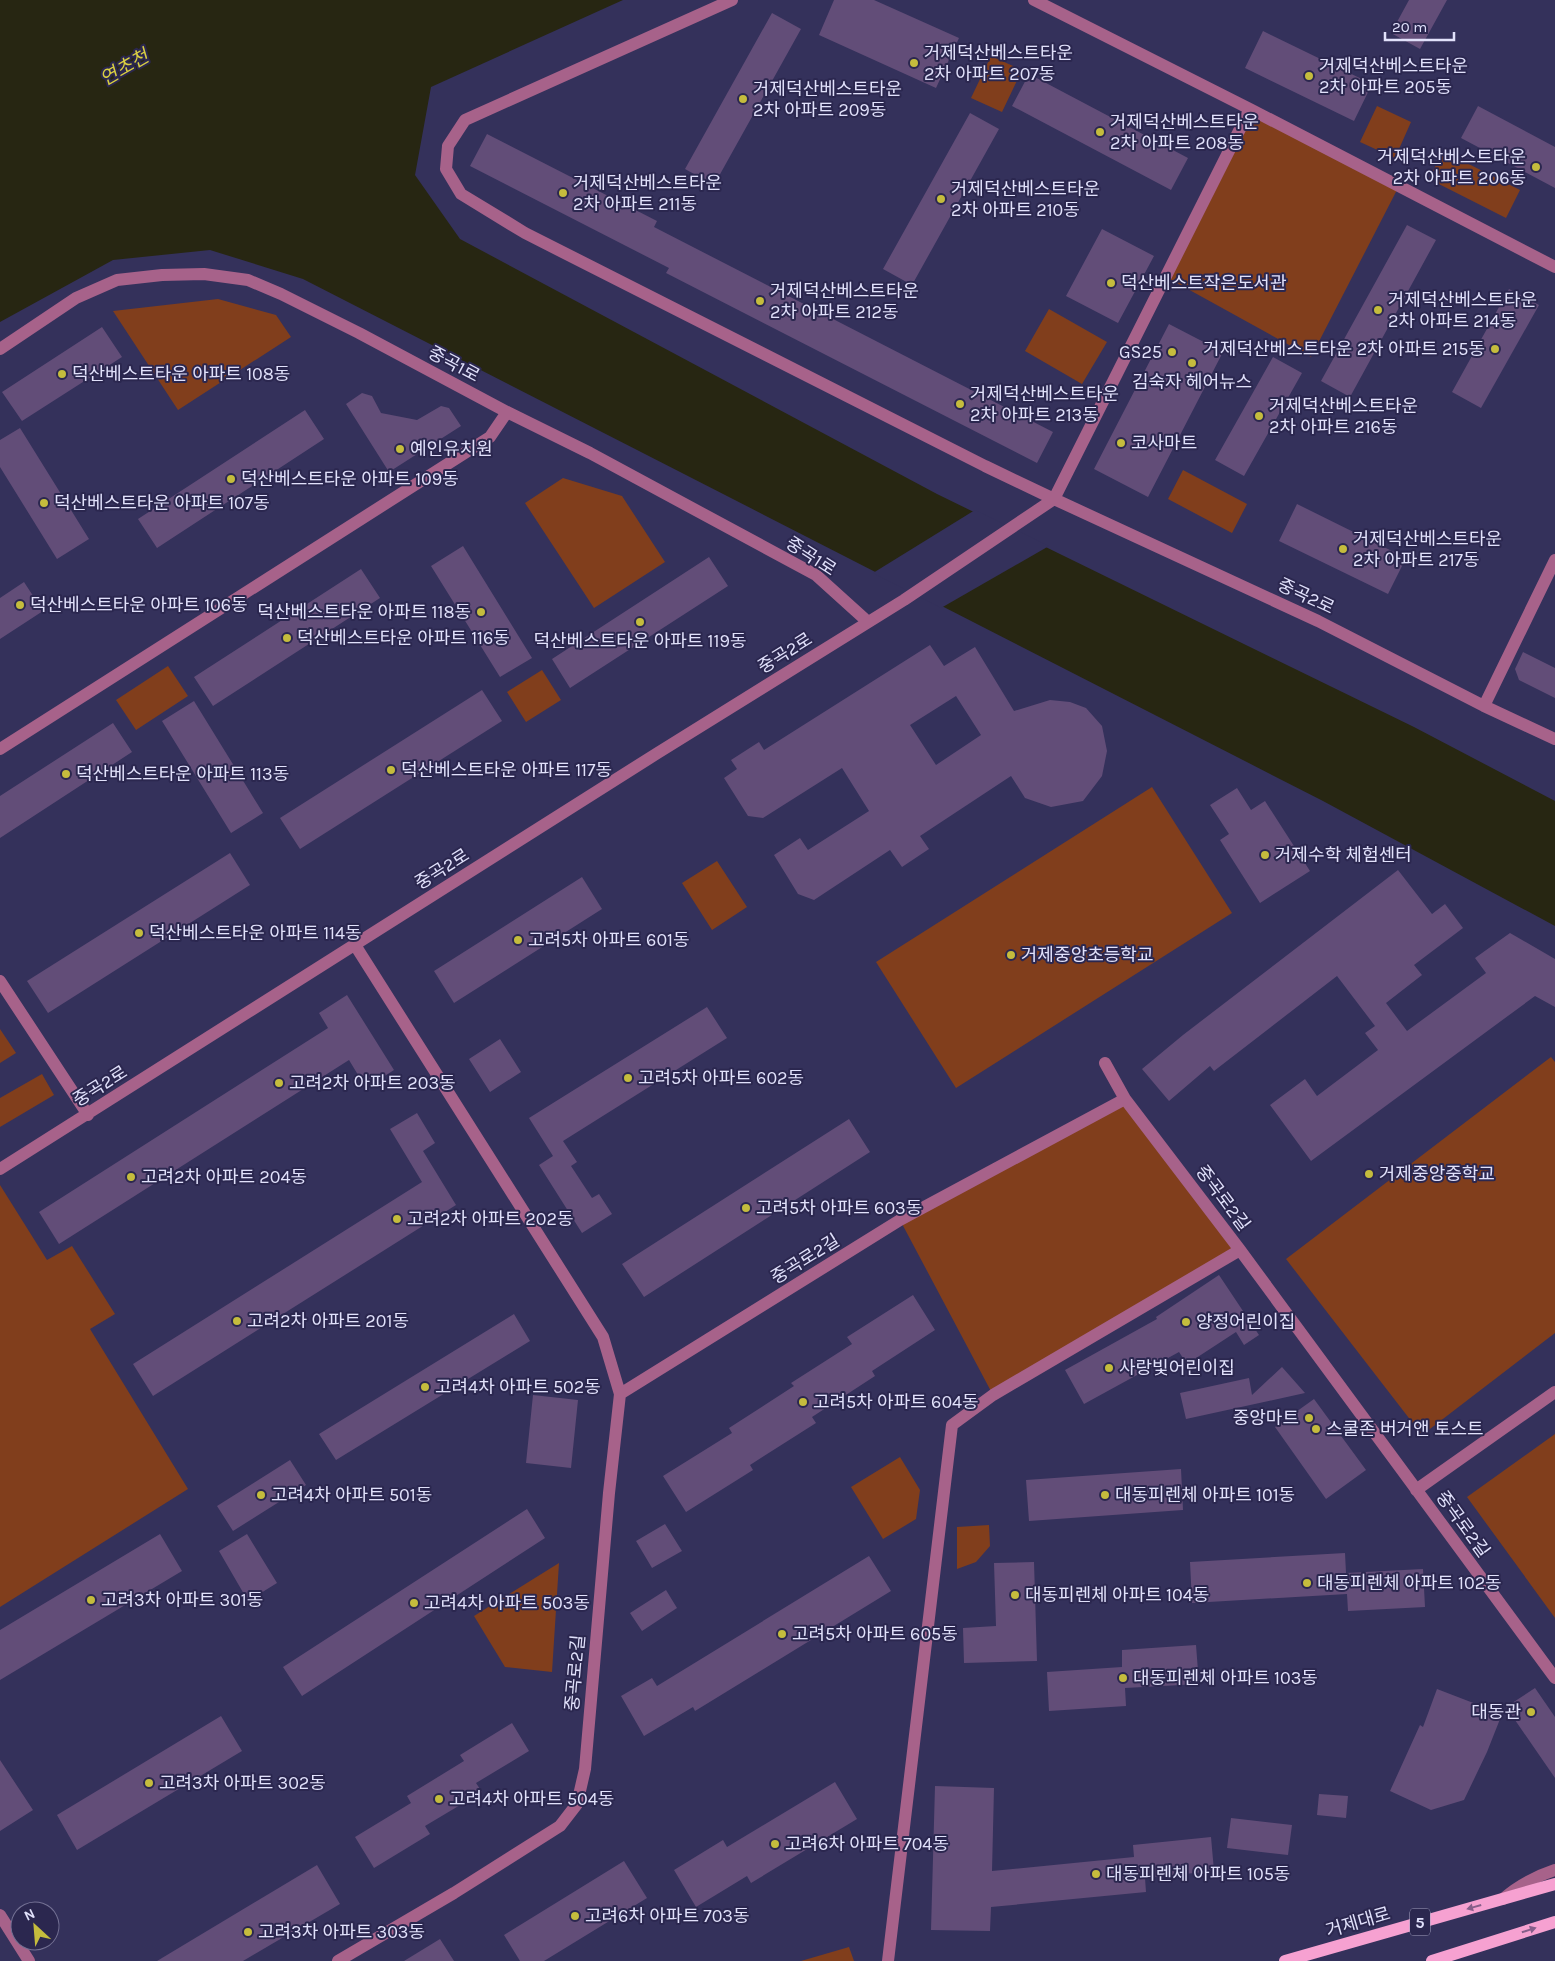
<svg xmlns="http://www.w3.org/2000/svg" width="1555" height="1961" font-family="Karla,'Noto Sans KR',sans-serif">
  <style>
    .green { fill: #813e1c }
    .water { fill: #272612 }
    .pier { fill: #34315b }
    .building { fill: #624d78; fill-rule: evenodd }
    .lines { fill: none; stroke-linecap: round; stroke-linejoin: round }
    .minor { stroke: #a7628a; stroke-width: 12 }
    .major { stroke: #f6a1d1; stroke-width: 12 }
    .oneway { fill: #865e8a }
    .poi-dot { fill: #c5bc3d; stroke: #2b274f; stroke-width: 2 }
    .labels { text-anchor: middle; stroke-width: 4; stroke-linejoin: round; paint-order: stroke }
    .shield { fill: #2b274f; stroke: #aaa9c7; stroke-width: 1 }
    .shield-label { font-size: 16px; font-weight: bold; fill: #e1e1fb }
    .poi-label { font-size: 18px; fill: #e1e1fb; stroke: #2b274f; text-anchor: start }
    .street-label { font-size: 18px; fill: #e1e1fb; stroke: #2b274f }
    .water-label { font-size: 19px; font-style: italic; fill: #dad041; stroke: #2b274f }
  </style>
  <rect width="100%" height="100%" fill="#34315b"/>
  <path class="green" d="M991,56L1022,70L1002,112L971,98Z
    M1377,106L1411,122L1395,158L1360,142Z
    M1250,109L1399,186L1311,357L1166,277Z
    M1443,151L1520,190L1506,218L1429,179Z
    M218,299L276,315L291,337L178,410L113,311Z
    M1049,309L1107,342L1082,384L1025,351Z
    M1183,470L1247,504L1232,533L1168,499Z
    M563,478L622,496L665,562L594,608L525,503Z
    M168,666L188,696L136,730L116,700Z
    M542,670L561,700L526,722L507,692Z
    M1152,787L1232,913L956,1088L876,962Z
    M717,861L747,907L712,930L682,883Z
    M0,1029L16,1053L0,1063Z
    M1551,1057L1555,1062V1333L1422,1435L1286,1259Z
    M42,1074L54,1095L0,1127V1098Z
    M1125,1099L1240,1250L993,1395L900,1220Z
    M0,1185L47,1260L72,1246L115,1314L90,1329L188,1489L0,1607Z
    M1555,1434V1618L1467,1497Z
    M900,1457L920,1490L916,1519L883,1539L851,1487Z
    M989,1525L990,1546L976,1562L957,1569V1527Z
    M559,1563L552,1672L505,1667L474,1616Z
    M849,1947L854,1961H801Z"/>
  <path class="water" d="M0,0H623L431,87L415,175L460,239L937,494L1414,727L1555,801V926L1323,801L303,279L210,250L113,260L0,322Z"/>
  <path class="pier" d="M975,510L1049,546L941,608L873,573Z"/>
  <path class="building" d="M834,0H874L959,38L936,88L819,35Z
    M1409,0H1447L1420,49L1391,33Z
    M772,13L801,29L714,185L685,169Z
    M1263,31L1372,84L1354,121L1245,68Z
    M1029,74L1188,158L1171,190L1012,106Z
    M1478,106L1555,147V188L1461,138Z
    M970,113L999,129L912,285L883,269Z
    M487,134L657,221L654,227L1053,432L1037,463L666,273L669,268L470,166Z
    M1407,225L1436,240L1350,397L1321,381Z
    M1102,229L1154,256L1118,323L1066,296Z
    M1509,289L1539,305L1481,408L1452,392Z
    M1169,324L1223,352L1148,497L1094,469Z
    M102,327L122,357L22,421L2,392Z
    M1273,357L1302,373L1244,476L1215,460Z
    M362,393L372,396L381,413L417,420L441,406L449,408L461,426L389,472L346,404Z
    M305,410L324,439L157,548L138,519Z
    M20,428L89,539L57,559L0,467V440Z
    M1297,504L1406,558L1388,594L1279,541Z
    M463,546L532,658L500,677L431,566Z
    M709,557L728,586L570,688L552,659Z
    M361,569L380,598L213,706L194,677Z
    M24,582L43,611L0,639V598Z
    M930,645L944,666L975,647L1014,711L1050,700L1070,702L1086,708L1102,726L1107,751L1102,776L1083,801L1051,807L1025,798L1011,776L920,836L929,849L902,867L890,850L814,900L798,894L774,855L800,838L808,850L869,811L842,768L763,818L748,816L724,778L737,769L731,760L759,742L764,750ZM956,696L981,735L936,765L910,725Z
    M1523,652L1555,668V698L1519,680L1515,669Z
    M482,690L502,721L300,849L280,818Z
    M194,701L263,813L231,833L162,721Z
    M113,723L132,752L0,838V796Z
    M1237,788L1251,810L1265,801L1310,871L1260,903L1220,840L1229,834L1210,805Z
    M230,853L250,885L48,1013L27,981Z
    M1398,870L1432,914L1445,904L1463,928L1414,965L1422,975L1386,1003L1407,1031L1486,973L1475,958L1510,933L1555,959V1007L1535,996L1311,1161L1270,1105L1305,1079L1317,1096L1378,1050L1365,1033L1375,1026L1337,976L1214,1071L1210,1066L1169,1101L1142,1069L1183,1035Z
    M582,877L602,909L454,1003L434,971Z
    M347,995L394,1070L366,1088L349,1060L59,1244L39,1212L328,1028L319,1013Z
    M707,1007L727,1038L563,1141L577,1162L571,1166L592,1198L599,1194L612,1214L582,1233L539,1165L553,1156L529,1118Z
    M500,1039L521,1072L490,1092L469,1059Z
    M417,1113L435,1143L423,1151L456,1205L153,1396L133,1364L422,1182L390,1129Z
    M849,1119L870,1152L644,1297L622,1264Z
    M1219,1275L1259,1335L1244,1345L1236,1332L1187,1364L1179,1352L1084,1404L1065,1370L1157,1319L1156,1317Z
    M913,1295L935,1330L872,1371L875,1376L812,1417L816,1423L750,1465L753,1470L686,1512L663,1476L732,1433L729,1428L794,1386L791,1383L852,1344L847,1337Z
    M514,1314L530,1341L336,1460L319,1434Z
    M1282,1367L1305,1393L1186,1419L1180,1393L1249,1378L1252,1395Z
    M533,1395L578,1400L571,1468L526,1463Z
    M1314,1399L1366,1470L1326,1499L1275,1427Z
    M290,1460L306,1485L233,1531L217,1506Z
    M1181,1469L1183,1510L1029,1521L1026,1480Z
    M527,1509L545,1538L302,1696L283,1667Z
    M665,1524L682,1551L652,1568L636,1541Z
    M160,1534L182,1571L0,1680V1630Z
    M247,1534L277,1583L248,1601L219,1551Z
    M1345,1553L1346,1573L1423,1569L1425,1607L1348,1611L1347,1594L1192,1603L1190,1562Z
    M869,1556L891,1591L695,1711L693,1707L644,1736L621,1696L652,1678L657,1686Z
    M1034,1562L1037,1661L964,1663L963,1628L996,1626L994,1563Z
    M666,1590L677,1608L642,1631L630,1613Z
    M1196,1645L1199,1684L1125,1688L1126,1706L1049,1711L1047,1672L1122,1667V1650Z
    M1535,1688L1555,1717V1778L1506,1707Z
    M1437,1689L1502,1714L1487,1752L1464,1800L1431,1810L1390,1791L1420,1725L1423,1727Z
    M221,1716L242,1751L77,1850L57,1815Z
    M512,1723L529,1751L476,1783L482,1792L425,1826L430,1834L374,1868L355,1837L411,1803L407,1796L464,1761L460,1755Z
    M0,1760L33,1810L0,1831Z
    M835,1782L857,1819L751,1883L747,1876L696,1907L674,1870L723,1840L727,1847Z
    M935,1786L994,1788L992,1871L1134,1857L1133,1845L1211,1837L1214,1871L1145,1878L1146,1892L991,1907L990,1931L931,1930Z
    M1319,1794L1348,1796L1346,1818L1317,1815Z
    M1231,1818L1292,1825L1288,1855L1227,1848Z
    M624,1861L647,1898L544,1961H520L504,1935Z
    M317,1865L340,1904L243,1961H157Z
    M440,1939L454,1961H404Z"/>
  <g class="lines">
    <path class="minor" d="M732,0L465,120L448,146L446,169L461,194L525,233L985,466L1054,499L1250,109
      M1034,0L1250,109L1555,267
      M0,349L76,298L117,280L162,275L204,274L248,280L281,294L359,333L507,412L590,453L816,575L868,622
      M1484,706L1555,560
      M0,749L490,437L507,412
      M355,945L603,1337L620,1394
      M0,981L88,1115
      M1105,1063L1125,1099
      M0,1169L656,754L904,600L1054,499L1318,621L1484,706L1555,739
      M1416,1490L1555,1392
      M1503,1899C1519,1885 1534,1877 1555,1870
      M0,1915L29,1961
      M338,1961L454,1893L560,1826L577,1804L585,1769L609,1493L620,1394L900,1220L1125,1099L1240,1250L1555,1678
      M888,1961L952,1425L993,1395L1240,1250"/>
    <path class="major" d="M1285,1961L1555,1884
      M1432,1961L1555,1922"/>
  </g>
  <defs><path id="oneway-solid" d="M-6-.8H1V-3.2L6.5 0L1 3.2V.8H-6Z" transform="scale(1.25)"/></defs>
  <g class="oneway">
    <use href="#oneway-solid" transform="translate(1474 1907) rotate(164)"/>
    <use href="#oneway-solid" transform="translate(1529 1930) rotate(-18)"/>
  </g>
  <g class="poi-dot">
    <circle cx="914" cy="63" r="5"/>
    <circle cx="1309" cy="76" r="5"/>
    <circle cx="743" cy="99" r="5"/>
    <circle cx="1100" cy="132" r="5"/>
    <circle cx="1536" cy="167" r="5"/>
    <circle cx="563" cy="193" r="5"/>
    <circle cx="941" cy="199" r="5"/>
    <circle cx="1111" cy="283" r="5"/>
    <circle cx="760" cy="301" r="5"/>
    <circle cx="1378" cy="310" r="5"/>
    <circle cx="1495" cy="349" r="5"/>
    <circle cx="1172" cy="352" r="5"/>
    <circle cx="1192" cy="363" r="5"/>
    <circle cx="62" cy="374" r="5"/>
    <circle cx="960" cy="404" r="5"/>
    <circle cx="1259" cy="416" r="5"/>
    <circle cx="1121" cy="443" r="5"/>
    <circle cx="400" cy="449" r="5"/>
    <circle cx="231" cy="479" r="5"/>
    <circle cx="44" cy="503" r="5"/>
    <circle cx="1343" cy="549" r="5"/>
    <circle cx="20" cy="605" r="5"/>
    <circle cx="481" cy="612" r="5"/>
    <circle cx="640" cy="622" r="5"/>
    <circle cx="287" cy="638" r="5"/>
    <circle cx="391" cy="770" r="5"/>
    <circle cx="66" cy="774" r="5"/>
    <circle cx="1265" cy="855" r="5"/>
    <circle cx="139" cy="933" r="5"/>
    <circle cx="518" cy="940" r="5"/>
    <circle cx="1011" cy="955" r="5"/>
    <circle cx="628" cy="1078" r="5"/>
    <circle cx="279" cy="1083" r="5"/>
    <circle cx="1369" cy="1174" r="5"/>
    <circle cx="131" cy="1177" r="5"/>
    <circle cx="746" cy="1208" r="5"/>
    <circle cx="397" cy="1219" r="5"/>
    <circle cx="237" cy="1321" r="5"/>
    <circle cx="1186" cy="1322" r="5"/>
    <circle cx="1109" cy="1368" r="5"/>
    <circle cx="425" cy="1387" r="5"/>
    <circle cx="803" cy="1402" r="5"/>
    <circle cx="1309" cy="1418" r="5"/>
    <circle cx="1316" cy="1429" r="5"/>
    <circle cx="261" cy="1495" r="5"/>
    <circle cx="1105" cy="1495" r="5"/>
    <circle cx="1307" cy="1583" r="5"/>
    <circle cx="1015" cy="1595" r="5"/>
    <circle cx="91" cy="1600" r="5"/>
    <circle cx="414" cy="1603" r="5"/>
    <circle cx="782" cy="1634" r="5"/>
    <circle cx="1123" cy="1678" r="5"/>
    <circle cx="1531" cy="1712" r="5"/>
    <circle cx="149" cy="1783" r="5"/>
    <circle cx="439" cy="1799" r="5"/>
    <circle cx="775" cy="1844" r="5"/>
    <circle cx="1096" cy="1874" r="5"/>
    <circle cx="575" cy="1916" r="5"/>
    <circle cx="248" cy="1932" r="5"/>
  </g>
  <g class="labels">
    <rect class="shield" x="1410" y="1908.5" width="20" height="27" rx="4"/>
    <g class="shield-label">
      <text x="1420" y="1928">5</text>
    </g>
    <g class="poi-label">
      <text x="924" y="59">거제덕산베스트타운<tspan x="924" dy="21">2차 아파트 207동</tspan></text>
      <text x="1319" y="72">거제덕산베스트타운<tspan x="1319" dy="21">2차 아파트 205동</tspan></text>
      <text x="753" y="95">거제덕산베스트타운<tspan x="753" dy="21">2차 아파트 209동</tspan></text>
      <text x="1110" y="128">거제덕산베스트타운<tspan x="1110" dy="21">2차 아파트 208동</tspan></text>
      <text x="1526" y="163" text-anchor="end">거제덕산베스트타운<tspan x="1526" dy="21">2차 아파트 206동</tspan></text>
      <text x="573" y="189">거제덕산베스트타운<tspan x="573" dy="21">2차 아파트 211동</tspan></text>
      <text x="951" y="195">거제덕산베스트타운<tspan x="951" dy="21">2차 아파트 210동</tspan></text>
      <text x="1121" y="289">덕산베스트작은도서관</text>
      <text x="770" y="297">거제덕산베스트타운<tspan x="770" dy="21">2차 아파트 212동</tspan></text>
      <text x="1388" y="306">거제덕산베스트타운<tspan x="1388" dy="21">2차 아파트 214동</tspan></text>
      <text x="1485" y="355" text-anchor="end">거제덕산베스트타운 2차 아파트 215동</text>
      <text x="1162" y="358" text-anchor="end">GS25</text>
      <text x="72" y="380">덕산베스트타운 아파트 108동</text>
      <text x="1192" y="388" text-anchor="middle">김숙자 헤어뉴스</text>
      <text x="970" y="400">거제덕산베스트타운<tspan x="970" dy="21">2차 아파트 213동</tspan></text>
      <text x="1269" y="412">거제덕산베스트타운<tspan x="1269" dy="21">2차 아파트 216동</tspan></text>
      <text x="1131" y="449">코사마트</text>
      <text x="410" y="455">예인유치원</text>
      <text x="241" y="485">덕산베스트타운 아파트 109동</text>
      <text x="54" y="509">덕산베스트타운 아파트 107동</text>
      <text x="1353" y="545">거제덕산베스트타운<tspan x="1353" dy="21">2차 아파트 217동</tspan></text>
      <text x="30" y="611">덕산베스트타운 아파트 106동</text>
      <text x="471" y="618" text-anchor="end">덕산베스트타운 아파트 118동</text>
      <text x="297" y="644">덕산베스트타운 아파트 116동</text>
      <text x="640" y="647" text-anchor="middle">덕산베스트타운 아파트 119동</text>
      <text x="401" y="776">덕산베스트타운 아파트 117동</text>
      <text x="76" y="780">덕산베스트타운 아파트 113동</text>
      <text x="1275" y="861">거제수학 체험센터</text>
      <text x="149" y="939">덕산베스트타운 아파트 114동</text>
      <text x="528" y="946">고려5차 아파트 601동</text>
      <text x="1021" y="961">거제중앙초등학교</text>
      <text x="638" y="1084">고려5차 아파트 602동</text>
      <text x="289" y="1089">고려2차 아파트 203동</text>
      <text x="1379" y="1180">거제중앙중학교</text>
      <text x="141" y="1183">고려2차 아파트 204동</text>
      <text x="756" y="1214">고려5차 아파트 603동</text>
      <text x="407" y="1225">고려2차 아파트 202동</text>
      <text x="247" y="1327">고려2차 아파트 201동</text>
      <text x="1196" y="1328">양정어린이집</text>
      <text x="1119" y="1374">사랑빛어린이집</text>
      <text x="435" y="1393">고려4차 아파트 502동</text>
      <text x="813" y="1408">고려5차 아파트 604동</text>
      <text x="1299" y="1424" text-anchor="end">중앙마트</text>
      <text x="1326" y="1435">스쿨존 버거앤 토스트</text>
      <text x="271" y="1501">고려4차 아파트 501동</text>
      <text x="1115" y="1501">대동피렌체 아파트 101동</text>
      <text x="1317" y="1589">대동피렌체 아파트 102동</text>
      <text x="1025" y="1601">대동피렌체 아파트 104동</text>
      <text x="101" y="1606">고려3차 아파트 301동</text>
      <text x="424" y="1609">고려4차 아파트 503동</text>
      <text x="792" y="1640">고려5차 아파트 605동</text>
      <text x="1133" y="1684">대동피렌체 아파트 103동</text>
      <text x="1521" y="1718" text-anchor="end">대동관</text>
      <text x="159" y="1789">고려3차 아파트 302동</text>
      <text x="449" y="1805">고려4차 아파트 504동</text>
      <text x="785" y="1850">고려6차 아파트 704동</text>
      <text x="1106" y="1880">대동피렌체 아파트 105동</text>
      <text x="585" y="1922">고려6차 아파트 703동</text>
      <text x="258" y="1938">고려3차 아파트 303동</text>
    </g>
    <g class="street-label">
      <text transform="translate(454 364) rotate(28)" y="6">중곡1로</text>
      <text transform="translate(811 556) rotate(33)" y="6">중곡1로</text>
      <text transform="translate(1306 596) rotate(25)" y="6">중곡2로</text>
      <text transform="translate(785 653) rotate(-32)" y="6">중곡2로</text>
      <text transform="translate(442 869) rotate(-32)" y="6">중곡2로</text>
      <text transform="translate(100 1086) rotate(-32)" y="6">중곡2로</text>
      <text transform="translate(1223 1198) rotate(53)" y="6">중곡로2길</text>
      <text transform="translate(805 1259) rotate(-32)" y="6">중곡로2길</text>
      <text transform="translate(1463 1524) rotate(54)" y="6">중곡로2길</text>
      <text transform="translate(575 1673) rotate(-85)" y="6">중곡로2길</text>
      <text transform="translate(1358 1922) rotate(-16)" y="6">거제대로</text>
    </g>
    <g class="water-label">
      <text transform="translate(124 67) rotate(-30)" y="7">연초천</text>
    </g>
  </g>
  <g transform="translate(35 1926) rotate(334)"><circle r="24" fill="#2b274f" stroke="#747194"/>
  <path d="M0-4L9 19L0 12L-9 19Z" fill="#c5bc3d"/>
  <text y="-8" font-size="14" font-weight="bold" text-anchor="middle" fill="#e1e1fb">N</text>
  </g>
  <path d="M1385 32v8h69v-8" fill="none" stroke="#e1e1fb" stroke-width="2.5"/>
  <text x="1392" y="32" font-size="15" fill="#e1e1fb" stroke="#2b274f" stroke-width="4" paint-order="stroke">20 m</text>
</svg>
